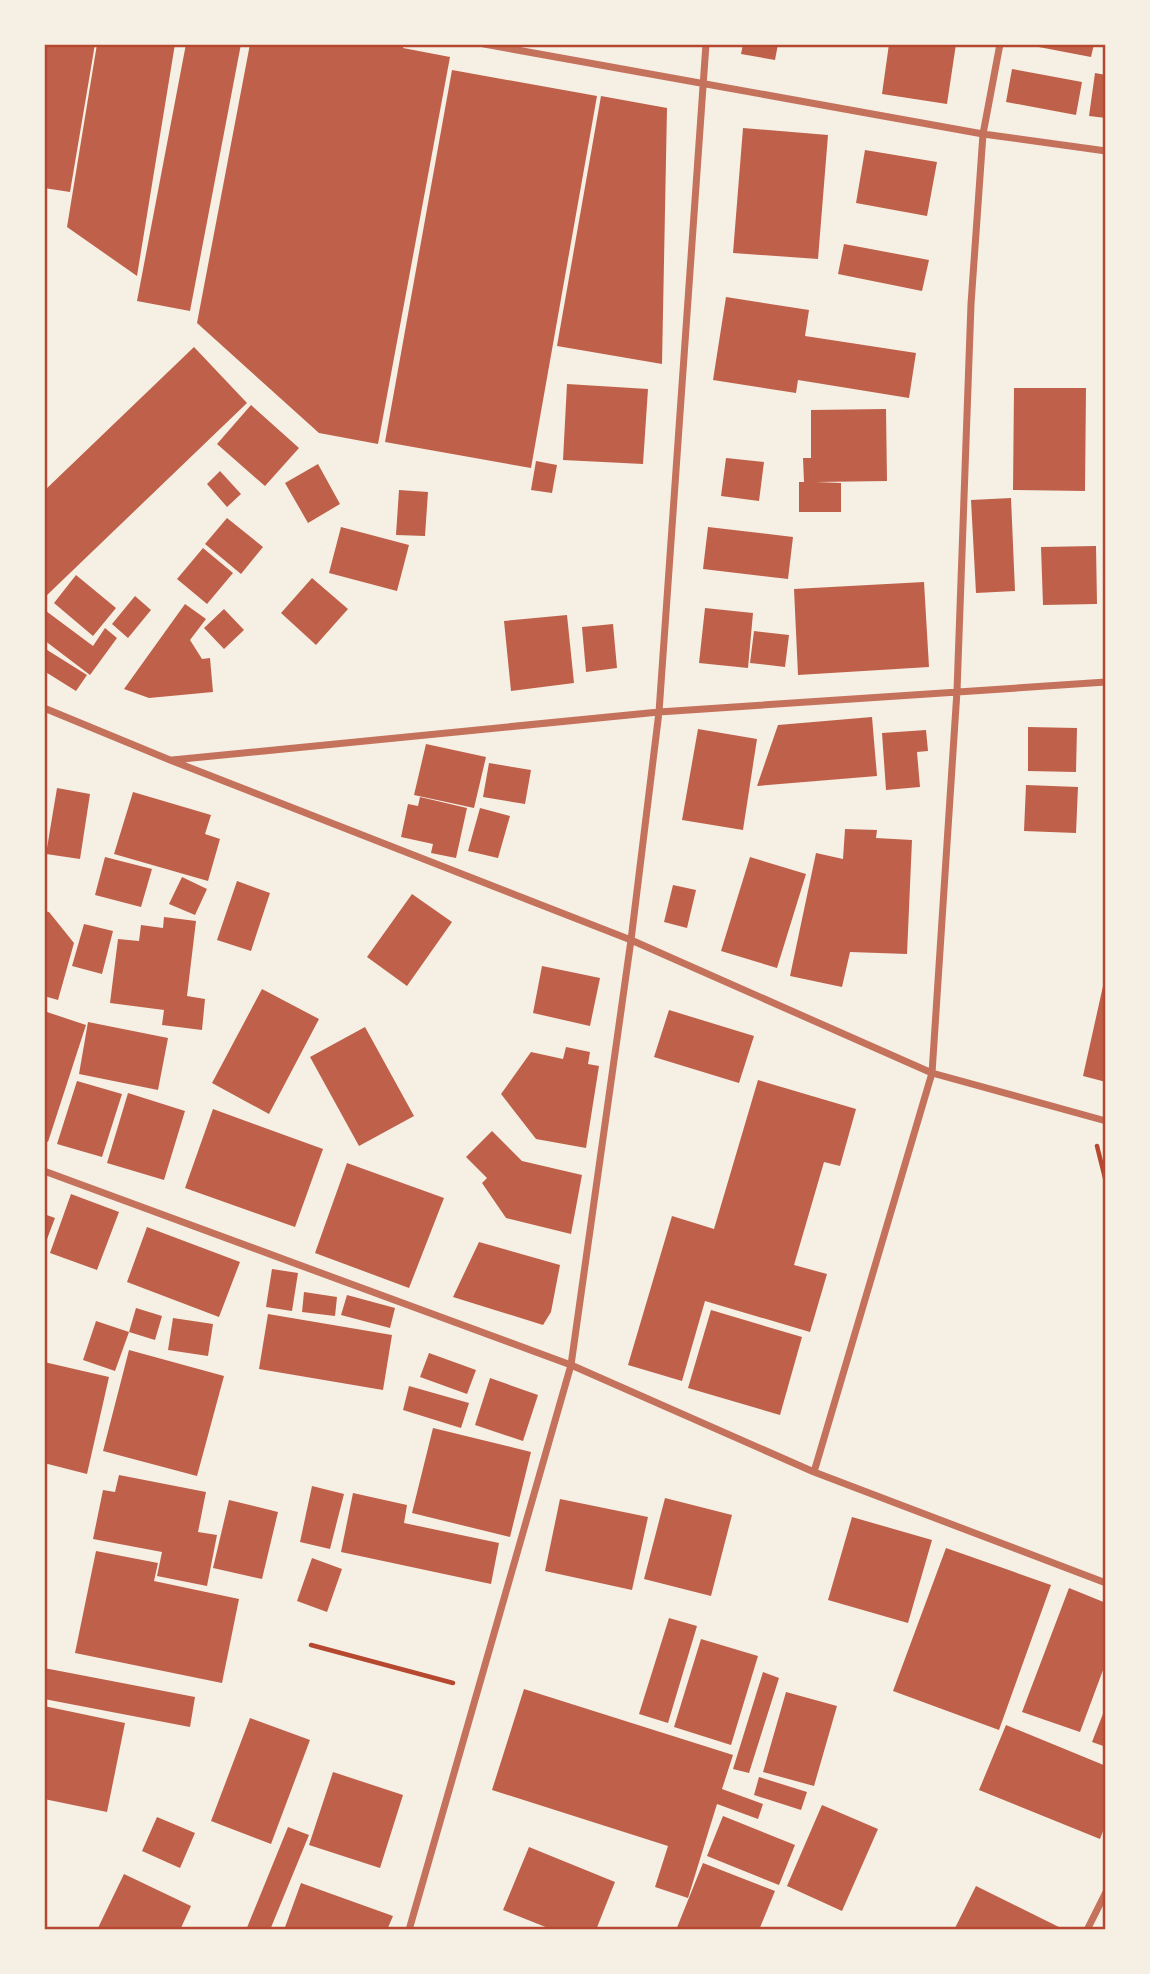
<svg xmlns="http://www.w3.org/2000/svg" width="1150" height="1974" font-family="Inter,sans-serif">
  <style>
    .building { fill: #bf614a }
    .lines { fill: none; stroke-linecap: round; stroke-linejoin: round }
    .path { stroke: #b5482f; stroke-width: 4.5 }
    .minor { stroke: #c5725c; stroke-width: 7 }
    .neatline { fill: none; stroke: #b5482f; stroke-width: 2.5 }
  </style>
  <rect width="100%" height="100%" fill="#f6efe4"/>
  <path class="building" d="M44,44H95L70,192L44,188Z
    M97,44H175L137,276L67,227Z
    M186,44H241L190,311L137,301Z
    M250,44H404L403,48L450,57L378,444L319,433L197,323Z
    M743,44H778L775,60L741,54Z
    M889,44H956L947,104L882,94Z
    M1023,44H1094L1091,57Z
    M1012,69L1082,82L1076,115L1006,102Z
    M452,70L597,96L531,468L385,442Z
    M1095,73L1106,75V118L1089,116Z
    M601,96L667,108L662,364L557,346Z
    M743,128L828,135L818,259L733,253Z
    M865,150L937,162L927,216L856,203Z
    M844,244L929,260L922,291L838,274Z
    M726,297L809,310L805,336L916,353L909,398L798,380L796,393L713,380Z
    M194,347L247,403L44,598V491Z
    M567,384L648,389L643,464L563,460Z
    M1014,388H1086L1085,491L1013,490Z
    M251,405L299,448L265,486L217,444Z
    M886,409L887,481L816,482L841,483V512H799V482H804L803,458H811V410Z
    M726,458L764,462L759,501L721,496Z
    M536,461L557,465L552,493L531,490Z
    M318,464L340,504L308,523L285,483Z
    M220,471L241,494L227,507L207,484Z
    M399,490L428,492L425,536L396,535Z
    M1011,498L1015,591L976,593L971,500Z
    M227,518L263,547L241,574L205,544Z
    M341,527L409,545L397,591L329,573Z
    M708,527L793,537L788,579L703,569Z
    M1096,546L1097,604L1043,605L1041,547Z
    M203,548L233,573L207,604L177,579Z
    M76,575L116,608L93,636L54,603Z
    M312,578L348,609L316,645L281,613Z
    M924,582L929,667L798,675L794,589Z
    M135,596L151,610L128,638L112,624Z
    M185,604L206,619L190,640L202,659L210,658L213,692L149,698L124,689Z
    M705,608L753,613L748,668L699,663Z
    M224,609L244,630L224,649L204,628Z
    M46,611L93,646L105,628L117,638L90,675L44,640V615Z
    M567,615L574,683L511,691L504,621Z
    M613,624L617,668L586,672L582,627Z
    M754,631L789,635L785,667L750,663Z
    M44,648L87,675L76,691L44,671Z
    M872,717L877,776L757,786L778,725Z
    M1028,727L1077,728L1076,772L1028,771Z
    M698,729L757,739L743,830L682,820Z
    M926,730L928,751L917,752L920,787L886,790L882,733Z
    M426,744L486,757L474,808L414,795Z
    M489,763L531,770L525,804L483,797Z
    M1026,785L1078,787L1076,833L1024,831Z
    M57,788L90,794L80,859L46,854Z
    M133,792L211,815L205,834L220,839L208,881L114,854Z
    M420,797L467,808L456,858L431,853L433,844L401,837L408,804L418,806Z
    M480,808L510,816L498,858L468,851Z
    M845,829L877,830L876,838L912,840L907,954L850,952L842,987L790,976L816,853L843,859Z
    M105,857L152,869L141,907L95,895Z
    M750,857L806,874L777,968L721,951Z
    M182,877L207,889L195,915L169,904Z
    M237,881L270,893L251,951L217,940Z
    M673,885L696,890L687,928L664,922Z
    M412,894L452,922L407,986L367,957Z
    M44,911L49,912L74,943L58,1000L44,996Z
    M164,917L196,921L187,996L205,999L202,1030L162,1025L164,1010L110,1003L118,939L139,941L141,925L163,928Z
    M84,924L113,931L102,974L72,966Z
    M542,966L600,978L590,1026L533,1013Z
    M1105,977L1106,978V1082L1083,1076Z
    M262,989L319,1019L269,1114L212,1083Z
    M669,1010L754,1036L739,1083L654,1057Z
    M44,1011L86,1025L48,1142L44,1140Z
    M88,1022L168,1038L158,1090L79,1074Z
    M365,1027L414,1116L359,1146L310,1057Z
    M566,1047L590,1052L588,1064L599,1066L586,1148L536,1139L501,1094L531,1052L563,1059Z
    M758,1080L856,1109L840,1166L824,1162L794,1265L827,1274L810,1332L705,1301L682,1381L628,1365L672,1216L714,1229Z
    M77,1081L122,1094L102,1157L57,1144Z
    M128,1093L185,1111L164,1180L107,1163Z
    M213,1109L323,1149L295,1227L185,1188Z
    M492,1131L522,1161L582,1175L571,1234L506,1218L482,1183L487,1178L466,1157Z
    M347,1163L444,1198L409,1288L315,1253Z
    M71,1194L119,1212L97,1270L50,1253Z
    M44,1214L55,1218L44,1247Z
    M147,1227L240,1262L219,1317L127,1282Z
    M479,1242L560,1265L551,1312L543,1325L453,1297Z
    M272,1269L298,1273L292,1311L266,1307Z
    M304,1292L337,1297L335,1316L302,1312Z
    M347,1295L395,1308L390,1328L341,1315Z
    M136,1308L162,1316L155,1340L129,1332L115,1371L83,1360L96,1321L129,1332Z
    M711,1310L802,1337L780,1415L688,1388Z
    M268,1314L392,1335L383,1390L259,1369Z
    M173,1318L213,1324L208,1356L168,1350Z
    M129,1350L224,1376L197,1476L103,1451Z
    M429,1353L476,1370L467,1394L420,1377Z
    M44,1362L109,1377L87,1474L44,1463Z
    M490,1378L538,1395L523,1441L475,1425Z
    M409,1386L469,1403L461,1428L403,1410Z
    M433,1428L531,1452L510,1537L412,1513Z
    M119,1475L206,1492L198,1532L217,1535L207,1586L157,1576L162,1552L93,1539L103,1490L115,1492Z
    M312,1486L344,1494L330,1549L300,1542Z
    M353,1493L407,1505L404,1523L499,1543L491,1584L341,1552Z
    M665,1498L732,1515L711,1596L644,1579Z
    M560,1499L648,1517L632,1590L545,1571Z
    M229,1500L278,1512L262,1579L213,1568Z
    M852,1517L932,1540L908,1623L828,1600Z
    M946,1548L1051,1585L999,1730L893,1691Z
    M96,1551L158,1563L154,1581L239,1599L222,1683L75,1653Z
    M312,1558L342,1569L327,1612L297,1601Z
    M1069,1588L1106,1603V1662L1080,1732L1022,1712Z
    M669,1618L697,1626L668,1723L639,1714Z
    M701,1639L758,1656L731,1745L674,1727Z
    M44,1668L195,1697L190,1727L44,1699Z
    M763,1672L779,1678L749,1773L733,1769Z
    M524,1689L733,1755L722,1789L763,1804L758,1819L717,1804L688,1898L655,1887L668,1846L492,1790Z
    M786,1692L837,1706L814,1786L763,1772Z
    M44,1706L125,1723L107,1812L44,1799Z
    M1106,1706V1747L1092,1742Z
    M250,1718L310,1740L271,1844L211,1821Z
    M1006,1725L1106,1766V1823L1100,1839L979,1790Z
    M333,1772L403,1795L380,1868L309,1845Z
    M759,1777L807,1792L801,1810L754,1795Z
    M822,1805L878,1829L842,1911L787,1886Z
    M723,1816L795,1845L779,1885L707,1856Z
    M157,1817L195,1833L180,1868L142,1851Z
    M288,1827L309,1835L270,1930H246Z
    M529,1847L615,1882L596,1930H553L503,1910Z
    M703,1863L775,1891L759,1930H676Z
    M124,1874L191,1906L180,1930H97Z
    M301,1883L393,1916L387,1930H284Z
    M976,1886L1065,1930H954Z"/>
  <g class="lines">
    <path class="path" d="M1097,1146L1106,1182
      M311,1645L453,1683"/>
    <path class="minor" d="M484,44L983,134L1106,151
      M44,708L170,760L631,940L932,1073L1106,1121
      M172,760L659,712L1106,682
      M44,1171L571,1365L814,1472L1106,1583
      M814,1472L932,1073L957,691L971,304L983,134L1000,44
      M409,1930L571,1365L631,940L659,712L706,44
      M1087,1930L1106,1892"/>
  </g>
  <rect width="1150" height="1974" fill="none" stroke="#f6efe4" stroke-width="91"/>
  <rect x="46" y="46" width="1058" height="1882" class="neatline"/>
</svg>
